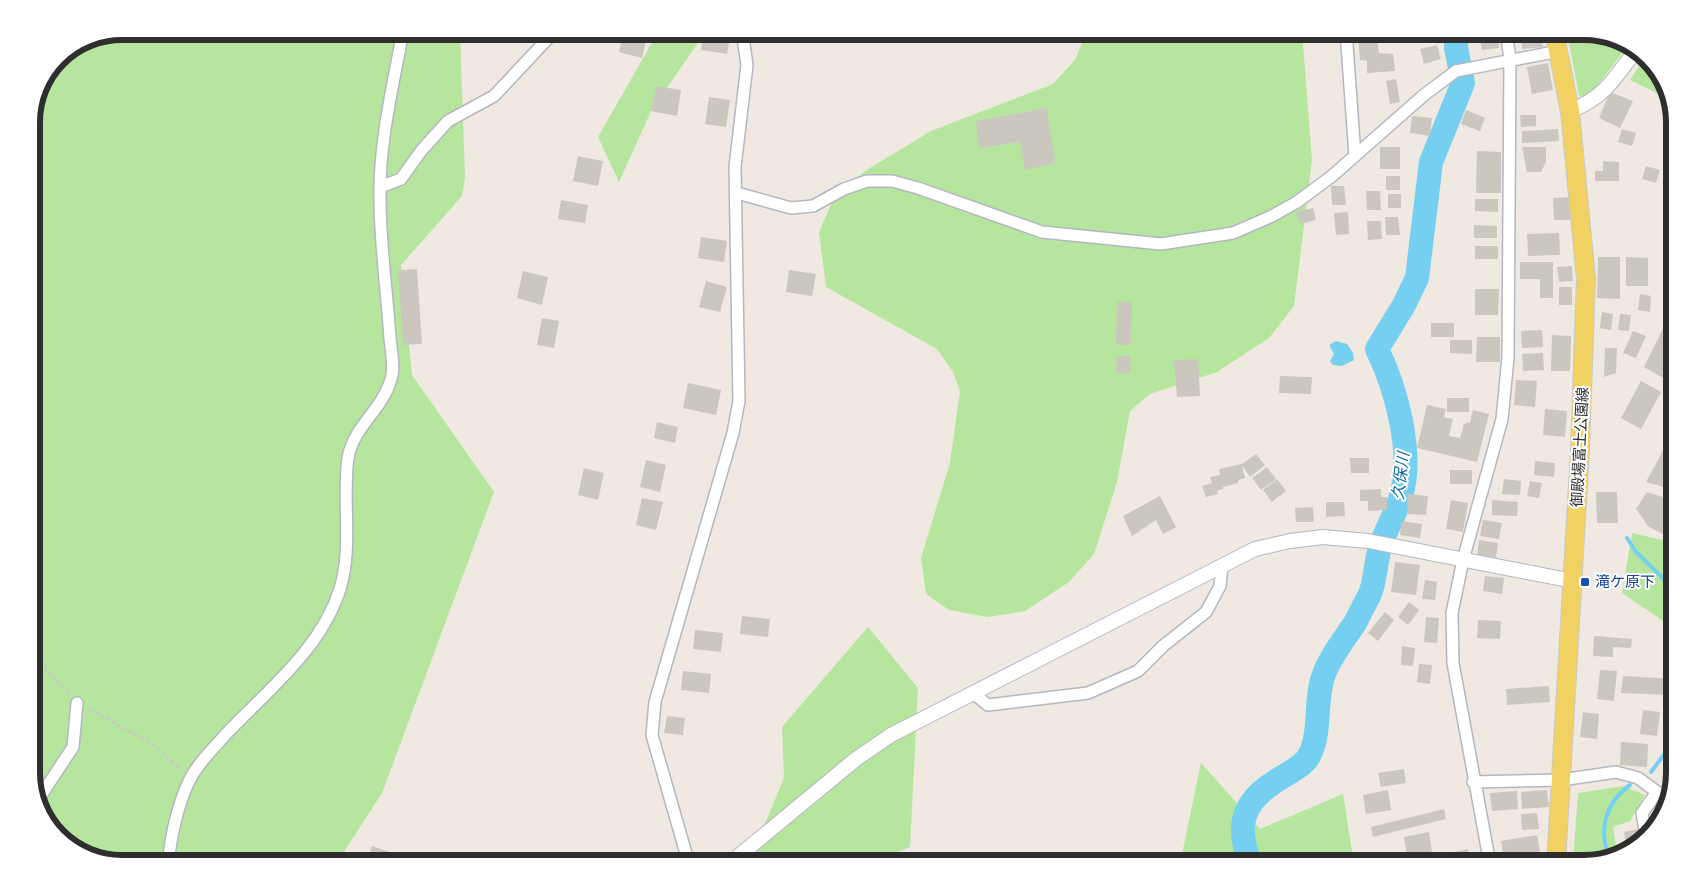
<svg xmlns="http://www.w3.org/2000/svg" width="1706" height="895" font-family="'Varela Round','Noto Sans JP',sans-serif">
  <style>
    .green { fill: #b6e59e }
    .water { fill: #75cff0 }
    .lines { fill: none; stroke-linecap: round; stroke-linejoin: round }
    .stream { stroke: #75cff0; stroke-width: 4 }
    .river { stroke: #75cff0; stroke-width: 24 }
    .building { fill: #cbc7bf }
    .minor-casing { stroke: #b4b7c1; stroke-width: 14 }
    .tertiary-casing { stroke: #b4b7c1; stroke-width: 16 }
    .primary-casing { stroke: #c9c9c9; stroke-width: 20 }
    .path { stroke: #c9c9c9; stroke-width: 2.5; stroke-dasharray: 4 2.5; stroke-linecap: butt }
    .minor { stroke: #fff; stroke-width: 11 }
    .tertiary { stroke: #fff; stroke-width: 14 }
    .primary { stroke: #f2d163; stroke-width: 18 }
    .transit-dot { fill: #1a4fb4; stroke: #fff; stroke-width: 2 }
    .labels { text-anchor: middle; stroke-width: 4; stroke-linejoin: round; paint-order: stroke }
    .street-label { font-size: 15px; fill: #2e2e2e; stroke: #fff }
    .transit-label { font-size: 15px; fill: #164399; stroke: #fff; text-anchor: start }
    .water-label { font-size: 16px; font-style: italic; fill: #0d6fa3; stroke: #fff }
    .rim { fill: none; stroke: #2e2e2e; stroke-width: 6 }
  </style>
  <rect width="100%" height="100%" fill="#efe9e1"/>
  <path class="green" d="M122,31H460L465,178L462,196L401,265L412,375L494,492L382,793L336,864H122L81,854L47,824L31,780V116L58,57L87,38Z
    M654,31H706L651,111L619,182L598,137L653,41Z
    M1087,31H1302L1312,160L1294,306L1269,338L1217,372L1150,394L1130,411L1117,482L1094,554L1069,582L1025,611L988,617L949,610L926,594L921,558L950,463L960,391L953,372L937,349L826,287L819,232L833,200L865,171L931,131L1053,84L1075,60Z
    M1567,31H1585L1625,41L1629,44L1588,98L1579,96Z
    M1644,58L1660,72L1669,99L1630,80Z
    M1632,533L1675,543V629L1622,593Z
    M868,627L918,688L910,847L869,864H761L751,857L784,778L782,727Z
    M1201,763L1260,829L1343,794L1354,864H1180Z
    M1623,786L1645,795L1630,821L1613,827L1617,854L1585,864H1573L1578,793Z"/>
  <path class="water" d="M1336,341L1347,344L1353,353L1354,360L1342,366L1333,365L1330,361L1334,354L1329,345Z"/>
  <g class="lines">
    <path class="stream" d="M1627,538L1636,552L1675,590
      M1651,772L1675,740
      M1609,856C1598,830 1606,802 1630,785"/>
    <path class="river" d="M1251,864C1235,827 1242,802 1276,781C1287,773 1302,768 1309,756C1322,732 1314,700 1324,674C1331,655 1344,640 1355,623C1360,614 1364,605 1369,596C1376,582 1375,563 1380,548C1385,530 1396,514 1401,496C1414,453 1396,388 1377,349L1404,305L1417,278L1431,162L1463,83L1456,48L1457,31"/>
  </g>
  <path class="building" d="M585,31H618V38L585,35Z
    M623,31H648L642,58L619,52Z
    M704,31L731,32L727,54L701,50Z
    M1479,31H1497L1499,48L1482,50Z
    M1371,32L1372,40H1377L1379,53L1393,54L1395,71L1367,73V61L1360,60L1358,35Z
    M1541,34L1543,47L1522,49L1521,36Z
    M1437,45L1441,59L1424,64L1420,49Z
    M1548,63L1553,90L1532,94L1527,67Z
    M1396,79L1400,102L1390,104L1386,81Z
    M656,86L681,90L677,116L651,111Z
    M1610,92L1633,101L1620,128L1599,118Z
    M709,97L730,100L726,127L705,124Z
    M1047,108L1055,163L1025,170L1020,142L979,148L976,121Z
    M1466,110L1485,118L1480,131L1461,124Z
    M1520,115H1536V126L1521,127Z
    M1412,116L1432,118L1430,136L1410,133Z
    M1558,129L1559,141L1522,143V131Z
    M1622,129L1636,133L1632,146L1618,142Z
    M1380,147H1400V169H1380Z
    M1522,147H1546V162L1541,172H1527Z
    M1477,151L1501,152V193H1476Z
    M578,156L603,161L598,186L573,181Z
    M1603,161L1619,162V181H1595V171H1603Z
    M1646,166L1660,170L1656,183L1642,179Z
    M1386,176H1400V190H1386Z
    M1331,186H1344L1346,205H1332Z
    M1366,191H1380L1381,210H1367Z
    M1388,194H1401V208H1388Z
    M1570,197L1571,220H1554L1553,198Z
    M1475,199H1498V212L1475,211Z
    M561,200L588,205L585,223L558,219Z
    M1313,208L1316,220L1300,224L1296,212Z
    M1348,212L1349,234L1336,235L1334,213Z
    M1385,217H1398L1400,235H1386Z
    M1367,221H1381L1382,239L1368,240Z
    M1474,225L1497,226V238H1474Z
    M1559,233L1560,255L1528,256L1527,234Z
    M701,237L727,241L724,262L698,258Z
    M1475,246H1498V259H1475Z
    M1598,257H1620V299L1597,298Z
    M1626,257L1648,258V286H1626Z
    M1520,262H1553V298H1540V279H1520Z
    M1572,266L1573,281L1559,282L1557,267Z
    M417,269L422,344L403,345L398,270Z
    M789,270L816,274L812,296L786,292Z
    M523,271L548,277L542,305L517,298Z
    M706,281L727,287L720,312L699,307Z
    M1559,287H1572V305H1559Z
    M1475,289H1499L1498,315H1475Z
    M1640,294L1651,296L1650,312L1638,310Z
    M1117,302H1132L1131,345H1116Z
    M1675,304V378L1672,383L1644,367Z
    M1602,312L1613,314L1611,330L1600,328Z
    M1620,314L1631,315L1629,331L1618,330Z
    M542,318L559,321L554,348L537,345Z
    M1431,323H1454V337H1431Z
    M1542,330L1543,347L1522,348L1521,331Z
    M1633,331L1646,336L1636,358L1623,353Z
    M1552,335L1571,336L1570,371H1551Z
    M1477,337H1500V362H1476Z
    M1450,340H1472V354L1450,353Z
    M1605,348H1617L1616,373L1604,377Z
    M1543,353L1544,370L1523,371L1522,354Z
    M1117,356H1131L1130,374L1116,373Z
    M1198,359L1200,396L1177,397L1174,360Z
    M1280,376L1312,377L1311,394L1279,393Z
    M1516,380L1537,381L1535,407L1514,405Z
    M1641,381L1661,392L1641,429L1621,418Z
    M688,383L721,390L716,415L683,408Z
    M1447,398H1469V412H1447Z
    M1427,405L1446,409L1444,417L1453,419L1449,436L1460,438L1464,424L1470,422L1473,410L1489,414L1477,462L1417,448Z
    M1545,409L1567,411L1565,437L1543,435Z
    M657,422L678,427L675,443L654,438Z
    M1675,428V490L1646,482Z
    M1256,454L1265,465L1250,477L1242,465L1245,478L1239,480L1238,483L1223,487V489L1217,491L1218,494L1206,497L1202,486L1212,483L1210,477L1220,475L1219,469L1242,464Z
    M1350,458H1369V473H1351Z
    M646,460L666,465L660,492L640,487Z
    M1535,461L1555,463L1554,477L1534,475Z
    M1267,467L1276,479L1261,490L1252,478Z
    M584,468L604,473L598,500L578,495Z
    M1450,470H1472V484H1450Z
    M1277,479L1286,491L1272,502L1263,490Z
    M1504,479L1521,481L1520,495L1502,494Z
    M1530,481L1542,483L1539,498L1527,496Z
    M1381,489V497H1387V510L1368,511V501H1360V490Z
    M1596,492H1617L1618,523H1597Z
    M1647,492L1675,501V541L1648,526L1636,509Z
    M1408,494L1428,496L1426,515L1407,514Z
    M1160,496L1176,527L1163,534L1156,520L1132,536L1123,516Z
    M642,498L663,502L656,530L636,525Z
    M1451,500L1468,503L1463,532L1446,529Z
    M1492,500L1518,502L1517,516L1492,515Z
    M1326,502H1344L1345,516L1326,517Z
    M1313,507L1314,522H1296L1295,508Z
    M1483,520L1502,523L1499,539L1480,536Z
    M1402,521L1422,524L1420,538L1400,535Z
    M1479,540L1498,543L1496,558L1477,556Z
    M1395,562L1420,565L1416,595L1391,592Z
    M1485,576L1504,578L1502,594L1483,591Z
    M1425,580L1437,582L1435,600L1422,599Z
    M1409,602L1419,610L1408,625L1398,617Z
    M1385,612L1394,620L1378,641L1368,633Z
    M742,616L770,619L768,637L740,634Z
    M1426,617L1439,618L1437,643L1424,642Z
    M1478,620L1501,621L1500,639L1477,638Z
    M695,630L723,633L721,652L693,649Z
    M1594,636L1632,639L1631,648L1613,647V657L1593,656Z
    M1402,646L1415,648L1413,666L1401,665Z
    M1419,664L1432,665L1430,684L1417,682Z
    M1600,670L1617,671L1614,701L1597,699Z
    M683,671L711,674L709,693L681,690Z
    M1623,676L1674,679L1671,695L1621,693Z
    M1549,686L1550,702L1507,705L1506,689Z
    M1643,710L1660,712L1657,736L1640,734Z
    M1583,712L1599,714L1597,739L1580,737Z
    M667,716L685,718L683,735L664,733Z
    M1621,742L1648,744L1647,767L1620,765Z
    M1404,769L1406,783L1381,787L1378,773Z
    M1388,790L1391,810L1366,814L1363,795Z
    M1547,790L1549,807L1522,809L1521,792Z
    M1517,791L1518,809L1492,811L1490,793Z
    M1444,809L1446,819L1373,837L1371,827Z
    M1537,813L1539,829L1522,830L1521,814Z
    M1638,829L1640,842L1637,846L1627,847L1624,832Z
    M1429,832L1432,852L1407,856L1404,837Z
    M1537,835L1540,852L1504,858L1501,841Z
    M372,846L407,858L405,864H366Z
    M1468,849L1471,864H1445L1443,854Z
    M1536,861V864H1523L1522,863Z"/>
  <g class="lines">
    <defs>
      <path id="minor" d="M1346,31L1355,156
        M380,187L401,179L421,151L448,121L494,96L555,31
        M737,193L791,208L813,206L844,189L867,181H892L918,188L1042,232L1161,244L1233,233L1272,216L1297,202L1332,176L1424,95L1456,71L1559,51
        M973,693L988,705L1088,693L1138,671L1163,646L1206,612L1220,586L1222,566
        M1473,782L1561,780L1616,772L1638,778L1657,792L1669,797
        M38,800L73,747L77,703
        M1646,835L1642,813L1657,792
        M168,864C171,835 177,807 189,781C197,764 214,748 226,734C268,690 321,649 340,589C353,546 342,501 348,458C353,427 383,409 391,379C395,368 391,350 390,338C387,292 380,244 380,198C379,142 393,86 403,31
        M689,864L652,735L655,702L733,433L739,401L735,167L747,65L742,31
        M1490,864L1453,663L1452,613L1463,560L1502,419L1508,358L1510,59L1506,31"/>
      <path id="tertiary" d="M1570,111C1605,97 1614,79 1636,50
        M729,864L856,759L891,735L1255,549L1290,541L1323,537L1368,541L1573,581"/>
      <path id="primary" d="M1554,31L1570,111L1586,279L1580,450L1556,864"/>
    </defs>
    <use href="#minor" class="minor-casing"/>
    <use href="#tertiary" class="tertiary-casing"/>
    <use href="#primary" class="primary-casing"/>
    <path class="path" d="M31,653L69,694
      M89,709L155,745L182,771"/>
    <use href="#minor" class="minor"/>
    <use href="#tertiary" class="tertiary"/>
    <use href="#primary" class="primary"/>
  </g>
  <rect class="transit-dot" x="1580" y="577" width="10" height="10" rx="2.5"/>
  <g class="labels">
    <g class="street-label">
      <text transform="translate(1580 447) rotate(-87)" y="5">御殿場富士公園線</text>
    </g>
    <g class="transit-label">
      <text x="1595" y="587">滝ケ原下</text>
    </g>
    <g class="water-label">
      <text transform="translate(1400 476) rotate(-83)" y="6">久保川</text>
    </g>
  </g>
  <path d="M0 0H1706V895H0ZM122 40H1584A82 82 0 0 1 1666 122V773A82 82 0 0 1 1584 855H122A82 82 0 0 1 40 773V122A82 82 0 0 1 122 40Z" fill="#fff" fill-rule="evenodd"/>
  <path class="rim" d="M122 40H1584A82 82 0 0 1 1666 122V773A82 82 0 0 1 1584 855H122A82 82 0 0 1 40 773V122A82 82 0 0 1 122 40Z"/>
</svg>
